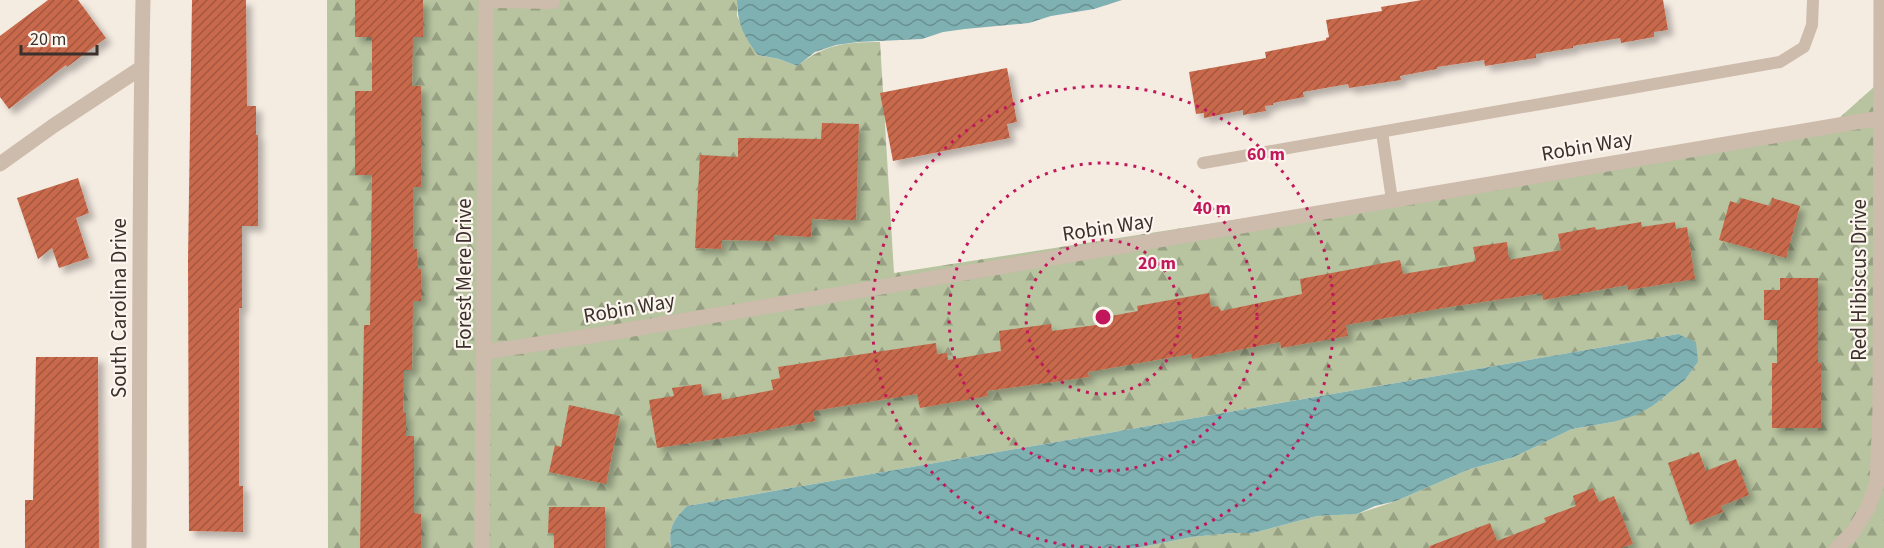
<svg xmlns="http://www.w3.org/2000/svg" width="1884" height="548" font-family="'Source Sans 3',sans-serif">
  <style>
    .forest { fill: url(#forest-firs) }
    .water { fill: url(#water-waves) }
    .building { fill: url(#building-hatch); filter: url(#shadow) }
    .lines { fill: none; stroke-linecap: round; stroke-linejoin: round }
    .lane { stroke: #cdbbac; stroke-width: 12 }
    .street { stroke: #cdbbac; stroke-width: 15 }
    .ring { fill: none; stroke: #c2185b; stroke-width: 3; stroke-dasharray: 3 6 }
    .labels { text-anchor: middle; stroke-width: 4.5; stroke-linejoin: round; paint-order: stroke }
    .street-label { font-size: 21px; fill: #3b302b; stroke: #fbf5ee }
    .centre { fill: #c2185b; stroke: #fbf5ee; stroke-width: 3 }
    .ring-label { font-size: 18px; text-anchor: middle; font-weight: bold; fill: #c2185b; stroke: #fbf5ee; stroke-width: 4.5; stroke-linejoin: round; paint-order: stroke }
  </style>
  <defs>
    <pattern id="forest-firs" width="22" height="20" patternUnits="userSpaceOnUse" patternTransform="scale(1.5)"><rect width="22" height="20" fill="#b8c4a0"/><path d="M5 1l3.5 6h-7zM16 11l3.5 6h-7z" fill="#97a083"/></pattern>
    <pattern id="water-waves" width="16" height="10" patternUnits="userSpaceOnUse" patternTransform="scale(1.5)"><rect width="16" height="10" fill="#7fb0b2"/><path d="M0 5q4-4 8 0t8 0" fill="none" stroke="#699091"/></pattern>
    <pattern id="building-hatch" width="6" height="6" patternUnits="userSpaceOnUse" patternTransform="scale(1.5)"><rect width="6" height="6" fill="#c8694b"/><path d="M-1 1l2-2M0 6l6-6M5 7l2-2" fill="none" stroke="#a4573f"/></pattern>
    <filter id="shadow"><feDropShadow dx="5.5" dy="5.5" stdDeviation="3" flood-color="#0004"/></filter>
  </defs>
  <rect width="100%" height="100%" fill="#f4ebe1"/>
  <path class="forest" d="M327,0H737V16L758,55L779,59L797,66C825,44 846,42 880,42L894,273L1829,127L1884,78V548H1137L1192,537L1232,533H1253L1317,516L1357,514L1396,501L1470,469L1514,457L1572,429L1613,422L1654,405L1685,380L1698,362L1678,334L687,506C673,520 668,528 671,548H328Z"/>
  <path class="water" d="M737,0H1122L1094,9L1051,16L1029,23L965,29L943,32L922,39L858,42L836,45L815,52L797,66L779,59L758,55C744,37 737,23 737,0Z
    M1678,334L1696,342L1698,362L1685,380L1654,405L1636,415L1613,422L1572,429L1514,457L1470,469L1396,501L1375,506L1357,514L1317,516L1253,533H1232L1192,537L1137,548H671C668,528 673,520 687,506Z"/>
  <path class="building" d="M48,0H78L106,38L67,67L66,65L9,109L0,97V36Z
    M192,0H246L247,106H256V135H258V226H242V308H239V486H243V532L189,531L188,260Z
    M355,0H423V37H413L412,86H421V187H413V249H417L418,269H421V301H413L412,370H404L403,413H406V436H414V513L421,514V548H360L364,325H370L372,175H355V91H372V37H355Z
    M1422,0H1663L1668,30L1654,32V37L1621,43L1620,38L1573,46V48L1536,54V58L1485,66L1484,60L1437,67V69L1400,76L1401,80L1349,88L1348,84L1303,92L1304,97L1273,103V105L1265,106L1266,111L1243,115V110L1204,118V113L1196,114L1189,72L1266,58L1265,52L1326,40V38L1329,37L1326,20L1382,11L1381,7Z
    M1007,68L1017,122L1007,124L1010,138L893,161L880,93Z
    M822,123L859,124L856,220L812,219L811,237L774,235V241L722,240L721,249L695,248L700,155L738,157V138L821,139Z
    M78,178L89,213L76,218L89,258L59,268L52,248L38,259L17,198Z
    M1741,198L1770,206L1772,198L1800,206L1786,258L1719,240L1730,201L1739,204Z
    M1641,222L1642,227L1675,222L1676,229L1687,227L1695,279L1628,290L1627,285L1543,300L1542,293L1443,308L1346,325L1348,336L1281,348L1280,342L1192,359L1191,354L1088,372L1089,377L987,391L988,396L920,408L917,394L813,411L815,421L736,436L657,448L649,400L674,396L672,388L701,384L703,396L721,393L722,400L773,390L771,380L780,378L778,367L936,343L937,354L947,353L948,360L1001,351L999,331L1051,324L1052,331L1096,325L1095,319L1138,311L1137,306L1209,293L1211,307L1218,306L1221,311L1302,294L1300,279L1400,260L1403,274L1451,266L1476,261L1473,247L1507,242L1509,260L1561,250L1558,234L1595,227L1596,230Z
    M1780,278H1818V363H1821V428H1772V363H1777V320H1764V290H1780Z
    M36,357H98L99,548H25V500H33Z
    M569,405L620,416L606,484L549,472L555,445L561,447Z
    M1699,452L1706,471L1736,459L1749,495L1721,506L1723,512L1690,525L1668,463Z
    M1593,488L1599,502L1614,496L1633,544L1621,548H1430V546L1490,523L1497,541L1546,522L1544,518L1576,506L1573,496Z
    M549,507H605V548H554V533H548Z"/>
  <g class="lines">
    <path class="lane" d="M486,2L554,3V0
      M1382,132L1392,200
      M1203,163L1780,62L1804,47L1812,25L1813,0"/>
    <path class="street" d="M0,164L53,126L141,68
      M485,352L609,333L1880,118
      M139,548C140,365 139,183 143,0
      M482,548L486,0
      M1837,548L1853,532L1868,508L1877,482L1880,409L1881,0"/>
  </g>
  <g class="ring">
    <circle cx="1103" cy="317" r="77"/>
    <circle cx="1103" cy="317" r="154"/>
    <path d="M1101 548A231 231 0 1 1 1105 548"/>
  </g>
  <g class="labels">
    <g class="street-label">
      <text transform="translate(1587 146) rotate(-10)" y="7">Robin Way</text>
      <text transform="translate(1108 227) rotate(-9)" y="7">Robin Way</text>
      <text transform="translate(464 274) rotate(-90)" y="7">Forest Mere Drive</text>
      <text transform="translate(1859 280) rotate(-90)" y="7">Red Hibiscus Drive</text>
      <text transform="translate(119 308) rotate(-90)" y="7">South Carolina Drive</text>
      <text transform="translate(629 308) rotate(-10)" y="7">Robin Way</text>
    </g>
  </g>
  <circle cx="1103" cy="317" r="9" class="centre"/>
  <g class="ring-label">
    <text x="1266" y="160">60 m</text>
    <text x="1212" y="214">40 m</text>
    <text x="1157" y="269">20 m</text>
  </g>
  <path d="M21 45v9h76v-9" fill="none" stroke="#3b302b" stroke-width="3"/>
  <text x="30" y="45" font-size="18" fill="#3b302b" stroke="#fbf5ee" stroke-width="4.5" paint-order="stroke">20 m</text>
</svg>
